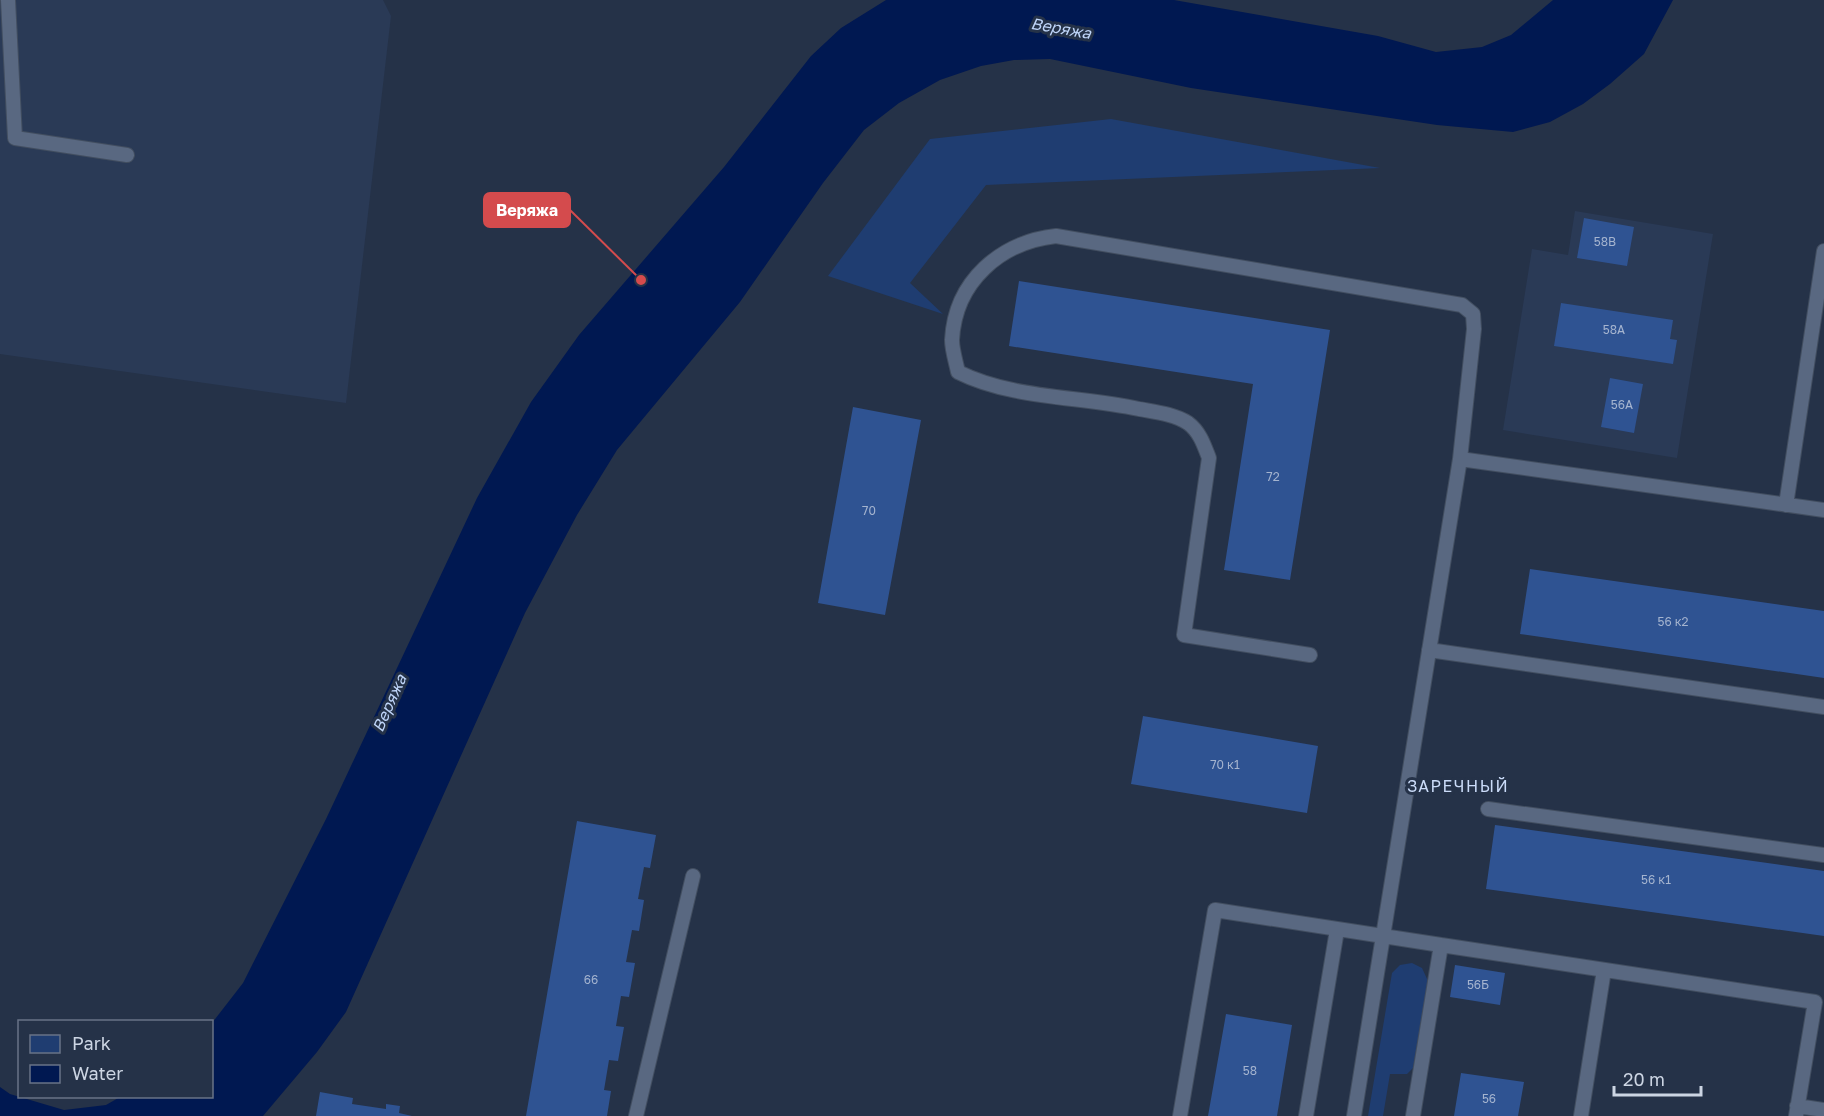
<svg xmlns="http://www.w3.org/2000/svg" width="1824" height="1116" font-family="'Golos Text',sans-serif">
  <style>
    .built { fill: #2a3a56 }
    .green { fill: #1f3d71 }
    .water { fill: #001851 }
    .building { fill: #2f5392 }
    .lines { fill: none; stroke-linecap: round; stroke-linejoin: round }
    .lane-casing { stroke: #424e60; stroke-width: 16 }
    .lane { stroke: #596881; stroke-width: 14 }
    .labels { text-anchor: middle; stroke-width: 6; stroke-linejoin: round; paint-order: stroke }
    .number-label { font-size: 12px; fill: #a5b4cf }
    .water-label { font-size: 16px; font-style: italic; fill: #bfd5f9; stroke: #253248 }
    .neighbourhood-label { font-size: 16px; letter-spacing: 1.5px; fill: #cbdcf9; stroke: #253248 }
    .leader { fill: none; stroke: #d44b4d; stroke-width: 2 }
    .callout-dot { fill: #d44b4d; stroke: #253248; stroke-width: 2 }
    .callout { fill: #d44b4d; stroke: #d44b4d; stroke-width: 2 }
    .callout-label { font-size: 16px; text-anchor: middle; font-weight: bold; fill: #fff }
  </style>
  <rect width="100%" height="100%" fill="#253248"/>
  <path class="built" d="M0,0H383L391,16L346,403L0,354Z
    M1575,211L1713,234L1677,458L1503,430L1532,249L1568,255Z"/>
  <path class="green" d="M1111,119L1380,168L986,185L910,283L943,314L828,276L930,139Z
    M1412,963L1422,968L1428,981L1413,1068L1407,1074H1390L1383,1116H1368L1392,973L1400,965Z"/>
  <path class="water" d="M886,0H1174L1378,36L1436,52L1482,47L1511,35L1553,0H1673L1644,54L1610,84L1583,104L1550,122L1513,132L1437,125L1191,88L1050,59L1014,60L981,66L940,80L899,103L864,130L823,183L740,302L617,450L577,515L525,613L346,1012L317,1052L263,1116H0V1087L10,1094L64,1110L106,1105L120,1097L212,1096V1023L243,983L326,819L477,498L531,402L579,335L724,167L811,56L841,28Z"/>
  <path class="building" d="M1584,218L1634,227L1627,266L1577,258Z
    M1019,281L1330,330L1290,580L1224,570L1253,384L1009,346Z
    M1561,303L1673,320L1670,339L1677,340L1673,364L1554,346Z
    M1610,378L1643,384L1634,433L1601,427Z
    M853,407L921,420L885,615L818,603Z
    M1530,569L1824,611V678L1520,634Z
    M1143,716L1318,746L1307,813L1131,784Z
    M577,821L656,835L650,868L644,867L638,899L644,900L639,931L632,930L626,962L635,963L629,997L621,996L616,1026L624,1027L618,1061L609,1060L604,1090L611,1091L607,1116H526Z
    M1495,825L1824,871V936L1486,889Z
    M1455,965L1505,973L1500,1005L1450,997Z
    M1226,1014L1292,1025L1277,1116H1208Z
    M1461,1073L1524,1082L1518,1116H1454Z
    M320,1092L353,1098L352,1104L386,1109V1104L400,1106L399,1113L412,1116H316Z"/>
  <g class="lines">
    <defs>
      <path id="lane" d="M8,0L15,138L127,155
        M1786,505L1824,251
        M1429,650L1824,707
        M1310,655L1184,635L1209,458C1204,445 1200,432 1188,423C1174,414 1155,412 1139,409C1079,396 1012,399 958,372C956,362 952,350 952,340C955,281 1001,242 1056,236L1462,305L1473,314L1474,329L1460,459
        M1488,809L1824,855
        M1441,945L1815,1002L1796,1116
        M1797,1106L1824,1110
        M636,1116L693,876
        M1180,1116L1215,910L1441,945L1413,1116
        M1306,1116L1337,930
        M1354,1116L1460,459L1824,510
        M1581,1116L1604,970"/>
    </defs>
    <use href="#lane" class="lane-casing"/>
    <use href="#lane" class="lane"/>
  </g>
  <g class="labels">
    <g class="number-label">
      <text x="1605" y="246">58В</text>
      <text x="1614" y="334">58А</text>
      <text x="1622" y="409">56А</text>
      <text x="1273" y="481">72</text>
      <text x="869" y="515">70</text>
      <text x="1673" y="626">56 к2</text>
      <text x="1225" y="769">70 к1</text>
      <text x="1656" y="884">56 к1</text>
      <text x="591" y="984">66</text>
      <text x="1478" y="989">56Б</text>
      <text x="1250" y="1075">58</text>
      <text x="1489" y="1103">56</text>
    </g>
    <g class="water-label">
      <text transform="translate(1061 28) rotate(10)" y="6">Веряжа</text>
      <text transform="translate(389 703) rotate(-66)" y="6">Веряжа</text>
    </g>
    <g class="neighbourhood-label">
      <text x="1458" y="792">ЗАРЕЧНЫЙ</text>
    </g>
  </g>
  <path class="leader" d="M641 280L570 210"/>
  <circle class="callout-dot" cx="641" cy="280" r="6"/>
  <rect class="callout" x="484" y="193" width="86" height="34" rx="6"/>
  <g class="callout-label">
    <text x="527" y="216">Веряжа</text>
  </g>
  <rect x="18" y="1020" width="195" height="78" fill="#253248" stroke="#687386" stroke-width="1.5"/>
  <rect x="30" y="1035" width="30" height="18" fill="#1f3d71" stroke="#687386" stroke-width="1.5"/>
  <text x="72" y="1050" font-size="18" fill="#ccd5e3">Park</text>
  <rect x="30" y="1065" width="30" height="18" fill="#001851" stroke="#687386" stroke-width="1.5"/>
  <text x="72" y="1080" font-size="18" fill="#ccd5e3">Water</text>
  <path d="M1614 1086v9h87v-9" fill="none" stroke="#ccd5e3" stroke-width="3"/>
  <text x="1623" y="1086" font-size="18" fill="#ccd5e3" stroke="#253248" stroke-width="4.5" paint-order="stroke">20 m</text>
</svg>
